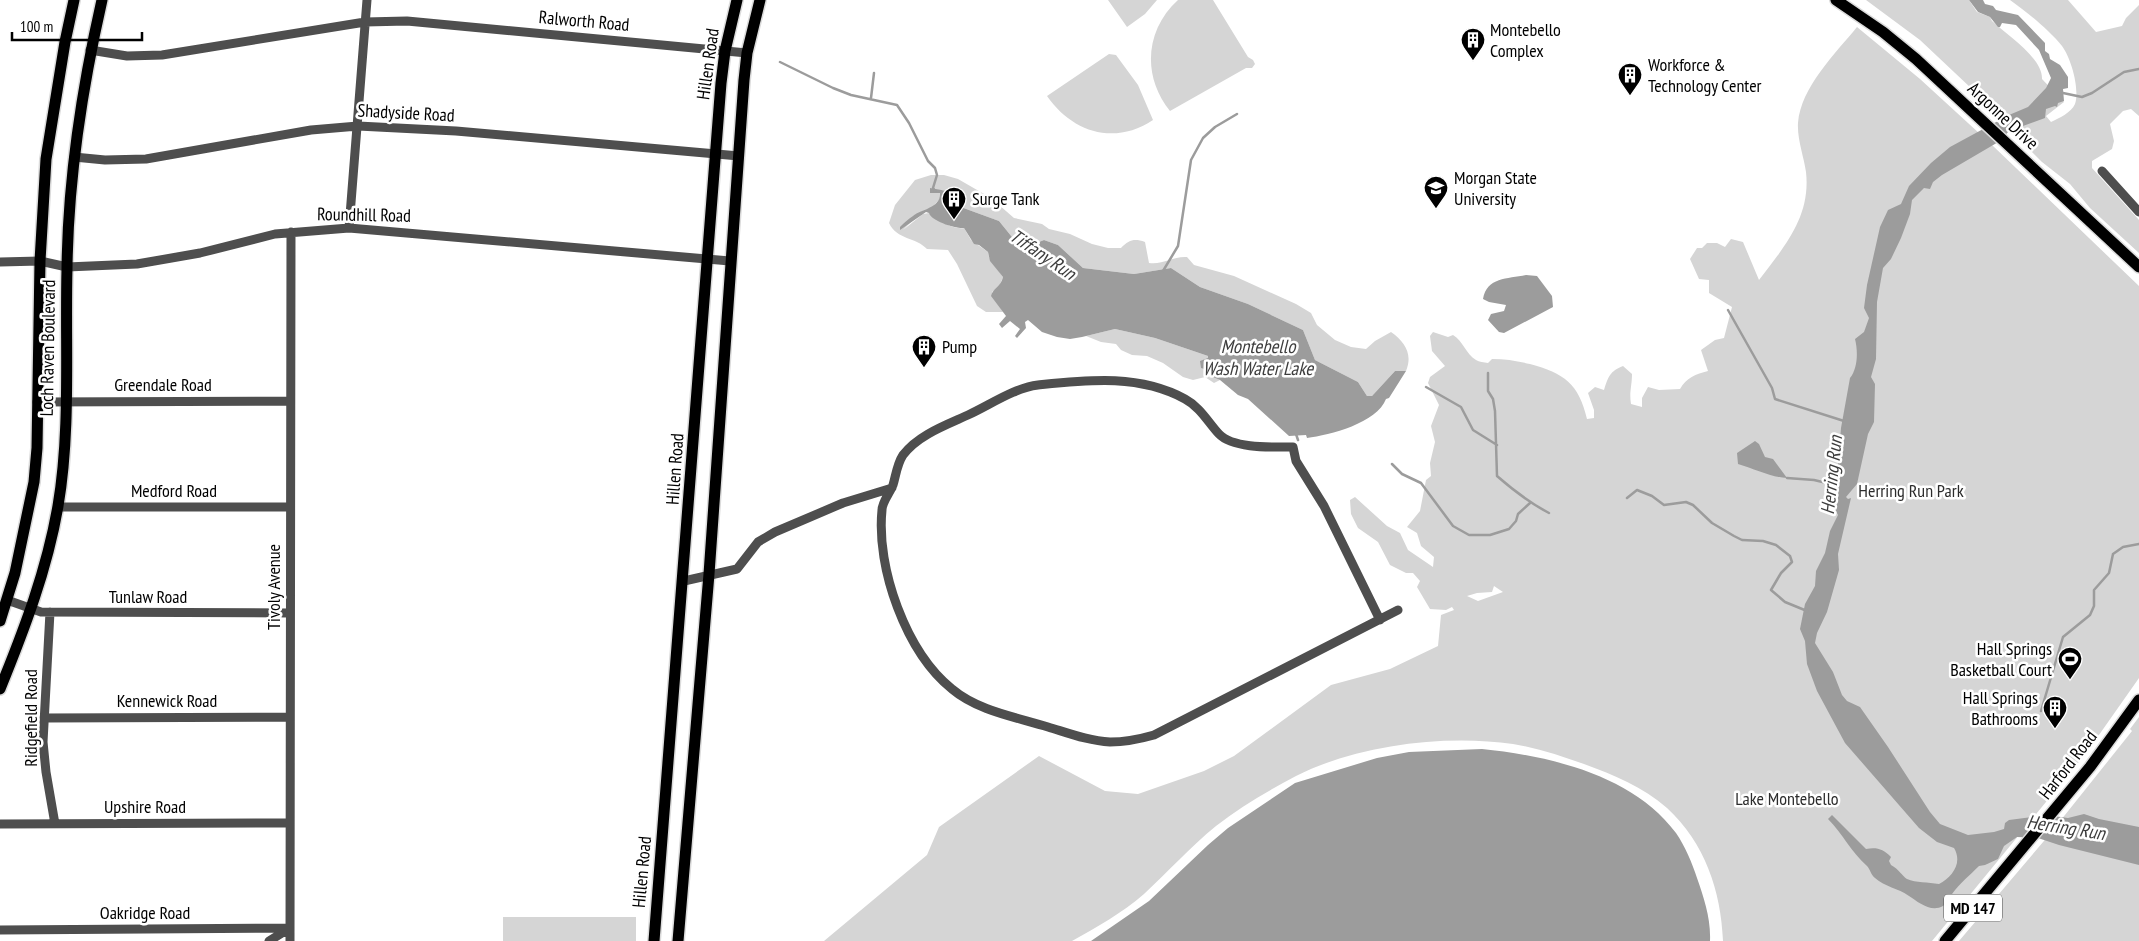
<svg xmlns="http://www.w3.org/2000/svg" width="2139" height="941" font-family="'PT Sans Narrow',sans-serif">
  <style>
    .green { fill: #d5d5d5; fill-rule: evenodd }
    .water { fill: #9c9c9c }
    .lines { fill: none; stroke-linecap: round; stroke-linejoin: round }
    .stream { stroke: #9c9c9c; stroke-width: 2.5 }
    .major-casing { stroke: #dbdbdb; stroke-width: 14 }
    .minor { stroke: #4e4e4e; stroke-width: 9 }
    .major { stroke: #000; stroke-width: 11 }
    .labels { text-anchor: middle; stroke-width: 5; stroke-linejoin: round; paint-order: stroke }
    .shield { fill: #fff; stroke: #4c4c4c; stroke-width: 1 }
    .shield-label { font-size: 16px; font-weight: bold; fill: #000 }
    .street-label { font-size: 18px; fill: #000; stroke: #fff }
    .poi-label { font-size: 18px; fill: #000; stroke: #fff; text-anchor: start }
    .park-label { font-size: 18px; fill: #2c2c2c; stroke: #fff }
    .water-label { font-size: 19px; font-style: italic; fill: #3d3d3d; stroke: #fff }
  </style>
  <rect width="100%" height="100%" fill="#fff"/>
  <path class="green" d="M1108,0H1157L1145,14L1127,27Z
    M1178,0H1213L1248,57L1253,60L1255,64L1252,68H1246L1170,111C1142,76 1145,30 1178,0Z
    M1866,0H1969L1977,12L1990,17L1992,21C2006,34 2043,58 2042,79L2064,102L2046,116L2051,122C2059,118 2071,113 2075,104C2080,89 2071,58 2062,46C2049,30 2027,12 2010,0H2068L2096,32L2122,26L2126,18L2139,5V116L2131,109L2123,111L2110,124L2114,141L2112,149L2092,161V168L2139,220V253L2090,208L2070,184L2042,162L2024,144V138L1920,40Z
    M1857,27L1920,79L1992,145L2139,286V678L2087,752L1932,941H1723C1721,891 1705,843 1667,808C1643,787 1614,775 1584,764C1561,756 1538,748 1513,744C1445,734 1357,745 1296,776C1268,791 1240,807 1216,826C1190,847 1168,872 1144,894C1122,913 1097,927 1072,941H824L927,855L939,827L1039,756L1105,791L1138,794L1204,771L1234,756L1331,685L1390,669L1438,646L1441,615L1454,610L1452,607L1446,610L1430,609L1417,587L1420,581L1413,573H1406L1390,565L1378,542L1358,528L1351,514L1350,500L1355,497L1387,526L1400,533L1408,550L1433,567L1434,557L1421,546L1417,533L1407,527L1420,511L1426,480L1431,476L1430,463L1435,442L1431,426L1439,405L1428,383L1430,377L1445,366L1432,351L1430,336L1433,332L1448,337L1453,335C1463,341 1466,354 1476,360C1479,362 1484,362 1488,363L1492,359C1506,359 1517,361 1530,364C1564,373 1579,384 1587,419L1594,418V410L1588,393L1595,387L1604,390C1608,377 1610,371 1623,366L1632,374C1632,386 1629,392 1631,404L1642,407V398L1648,387L1659,390L1680,389C1686,378 1696,374 1708,371L1701,350L1715,340L1724,338L1732,307L1709,293V280L1699,279L1690,259L1697,248H1702L1707,243H1717L1725,247L1731,239L1743,242L1759,280C1784,247 1811,217 1806,172C1804,157 1797,139 1798,123C1801,87 1835,54 1857,27ZM1494,586L1503,592L1478,601L1467,596L1477,593L1492,592Z
    M1109,54L1116,55L1138,85L1153,120C1114,146 1072,132 1047,96Z
    M931,175H944L958,179L991,198L1014,218L1042,224L1049,229L1070,234L1092,244L1108,248H1121C1129,240 1134,238 1145,242L1149,263C1163,265 1173,256 1187,257L1194,265L1234,276L1296,304L1311,313L1317,325L1335,340L1351,347L1366,349L1375,341L1391,332C1405,342 1413,354 1406,371H1395L1372,396H1367L1358,382L1315,360L1303,330L1248,304L1200,287L1171,268L1134,274L1083,268L1058,245L1044,240L1029,246L1016,242L999,221L958,206L947,191L942,190L940,193L941,197L932,208L922,211L903,230L923,214L929,213C937,220 953,230 964,228L971,240L988,252L989,257L1003,277L999,287L992,292L1003,312H986L977,306L957,264L948,250L927,249C916,237 897,240 889,223L895,205L915,180Z
    M1115,329L1155,338L1208,356C1209,367 1207,374 1220,380L1214,383L1205,377L1193,380L1183,377L1163,363L1147,356L1132,355L1121,350L1116,344L1101,342L1086,336Z
    M2139,717V941H1959L2049,835L2132,731L2130,729Z
    M503,917H636V941H503Z"/>
  <path class="water" d="M1969,0H1983L1985,4L1993,6L1996,10L2018,15L2045,43V51L2049,54L2050,59L2060,65L2068,77V88L2063,89L2064,101L2058,103L2057,107L2055,106L2046,109L2045,118L2009,131L2000,141L1942,175L1933,182L1930,189L1924,188L1912,200L1910,214L1901,238L1891,259L1883,268L1877,302L1876,359L1871,377L1875,384L1874,422L1868,434L1857,484L1846,497L1848,499L1851,498L1838,554L1839,570L1827,612L1817,633L1815,643L1833,672L1842,695L1847,701L1860,707L1888,747L1930,812L1940,824L1968,835L1994,832L2004,829L2005,823L2009,820L2047,815L2068,818L2084,814L2099,819L2139,827V865L2059,845L2038,838L2017,837L2004,846L1998,859L1985,865L1979,866C1970,875 1960,883 1952,894C1949,897 1947,903 1943,906C1931,913 1918,902 1909,896C1898,888 1885,887 1875,878C1871,875 1870,869 1867,866C1851,852 1843,834 1828,819L1832,815L1866,849C1877,847 1883,849 1891,857L1889,861L1891,865C1899,869 1902,876 1907,879C1916,883 1928,882 1939,884C1952,877 1963,863 1954,848L1937,842L1919,828L1845,743L1817,691L1807,664L1805,641L1800,629L1805,604L1815,586L1816,571L1825,553L1830,531L1838,515L1832,503L1833,482L1838,464L1841,428L1850,378C1858,368 1858,351 1855,339L1864,332L1869,318L1864,308L1867,285L1880,227L1888,210L1901,204L1909,186L1931,163L1950,147L2009,115L2028,107L2046,88L2051,78L2039,50L2016,25L2002,23L2000,27H1998L1990,17L1978,12Z
    M930,188L947,191L958,206L999,221L1016,242L1029,246L1044,240L1058,245L1083,268L1134,274L1171,268L1200,287L1248,304L1303,330L1315,360L1358,382L1367,396H1372L1395,371H1406L1389,398L1386,399C1377,423 1330,435 1307,438L1306,435L1289,436L1248,399L1238,395L1220,380L1213,377L1208,370L1201,368L1200,361L1208,358V356L1155,338L1115,329L1082,337L1070,339L1057,337L1042,332L1028,320L1025,322L1026,328L1017,338L1015,336L1020,329L1010,321L1002,328L999,324L1006,316L991,296C993,288 1001,287 1003,277L990,261L988,252L979,245L974,244L964,228C956,229 931,221 929,213L926,212L900,230V227C904,223 908,219 913,216C922,209 941,208 940,193H930Z
    M1526,275L1537,276L1552,296L1553,307L1504,333L1499,332L1488,320L1491,314L1504,311L1506,305L1489,302L1483,299C1487,277 1507,279 1526,275Z
    M1755,441L1759,444L1765,457L1773,459L1787,478C1770,477 1755,469 1738,464L1737,453Z
    M1482,749C1550,756 1633,775 1676,833C1685,846 1692,863 1697,878C1704,898 1711,919 1710,941H1091L1149,901L1208,845L1228,828L1295,783L1377,758L1409,752Z"/>
  <g class="lines">
    <path class="stream" d="M780,62L833,88L851,95L897,105L909,123L928,161L935,168L937,175L933,188L935,191
      M2063,93L2082,97L2092,93L2124,72L2139,69
      M871,98L874,73
      M1163,271L1178,246L1191,160L1203,138L1215,127L1237,114
      M1728,310L1772,388L1775,399L1844,421
      M1488,373V391L1493,399L1495,411L1497,476C1513,490 1530,503 1549,513
      M1426,387L1461,407L1473,430L1497,445
      M1296,434L1298,440
      M1392,464L1402,474L1421,483L1453,526L1469,535H1490L1509,529L1516,521L1518,514L1530,503
      M1787,478L1814,480L1835,485
      M1627,498L1637,490L1652,496L1664,505L1686,502L1693,505L1712,523L1734,536L1742,540L1763,541L1776,545L1790,556L1792,562L1781,573L1771,590L1785,602L1807,611
      M2041,711L2063,637L2090,615L2094,606V590L2109,573L2113,554L2123,547L2139,544"/>
    <defs>
      <path id="major" d="M1836,0L1883,32L1916,59L2139,267
        M0,621L15,573L34,482L37,448L40,261L46,159L65,42L74,0
        M0,689C24,630 47,570 58,506C71,430 65,346 67,269C68,179 82,88 102,0
        M654,941L721,83L725,51L737,0
        M678,941L709,574L744,80L747,53L760,0
        M1945,941L2090,767L2139,700"/>
    </defs>
    <use href="#major" class="major-casing"/>
    <path class="minor" d="M90,50L127,56L162,55L365,22L407,21L747,53
      M74,157L105,160L146,159L311,130L358,126L456,131L739,156
      M2102,171L2139,212
      M349,228L367,0
      M0,262L40,261L67,267L137,264L200,253L275,234L349,228L730,261
      M37,402L290,401
      M58,507H290
      M684,581L737,569L758,542L775,532L843,503L892,488
      M7,600L41,612L290,613
      M50,612L43,742L46,772L55,824
      M1380,620L1324,506L1296,461L1293,447C1274,447 1233,449 1219,434C1208,422 1200,407 1185,399C1139,374 1088,380 1038,385C1014,388 990,405 968,415C946,425 918,435 903,455C897,464 896,475 893,485C890,493 882,502 882,510C876,568 906,652 952,689C978,711 1016,717 1048,727C1068,733 1089,741 1110,742C1125,742 1140,739 1154,735L1398,610
      M44,718L290,717
      M0,824L290,823
      M0,930L290,928
      M269,941L290,928
      M290,941L291,232"/>
    <use href="#major" class="major"/>
  </g>
  <defs>
    <symbol id="building-pin" viewBox="-11 -11 22 30"><path d="M0 17L-7.5 6A9.5 9.5 0 1 1 7.5 6Z" fill="#000" stroke="#fff"/><path d="M-4-6H4V6H1V3H-1V6H-4ZM-2.5-4.3h1.7v1.8h-1.7ZM.8-4.3h1.7v1.8H.8ZM-2.5-1h1.7V.8h-1.7ZM.8-1h1.7V.8H.8Z" fill="#fff"/></symbol>
    <symbol id="university-pin" viewBox="-11 -11 22 30"><path d="M0 17L-7.5 6A9.5 9.5 0 1 1 7.5 6Z" fill="#000" stroke="#fff"/><path d="M0-5L7-2L0 1L-7-2ZM-4 1L0 2.5L4 1V4Q0 6-4 4Z" fill="#fff"/></symbol>
    <symbol id="stadium-pin" viewBox="-11 -11 22 30"><path d="M0 17L-7.5 6A9.5 9.5 0 1 1 7.5 6Z" fill="#000" stroke="#fff"/><path d="M0-5a6.5 5 0 1 0 0 10a6.5 5 0 1 0 0-10ZM-3.5-1.8h7v3.6h-7Z" fill="#fff"/></symbol>
  </defs>
  <g fill-rule="evenodd">
    <use href="#building-pin" x="1459" y="26" width="28" height="38"/>
    <use href="#building-pin" x="1616" y="61" width="28" height="38"/>
    <use href="#university-pin" x="1422" y="174" width="28" height="38"/>
    <use href="#building-pin" x="940" y="185" width="28" height="38"/>
    <use href="#building-pin" x="910" y="333" width="28" height="38"/>
    <use href="#stadium-pin" x="2056" y="645" width="28" height="38"/>
    <use href="#building-pin" x="2041" y="694" width="28" height="38"/>
  </g>
  <g class="labels">
    <rect class="shield" x="1944" y="894.5" width="58" height="27" rx="4"/>
    <g class="shield-label">
      <text x="1973" y="914">MD 147</text>
    </g>
    <g class="street-label">
      <text transform="translate(584 21) rotate(5)" y="6">Ralworth Road</text>
      <text transform="translate(708 64) rotate(-82)" y="6">Hillen Road</text>
      <text transform="translate(406 113) rotate(3)" y="6">Shadyside Road</text>
      <text transform="translate(2003 116) rotate(43)" y="6">Argonne Drive</text>
      <text transform="translate(364 215) rotate(1)" y="6">Roundhill Road</text>
      <text transform="translate(48 348) rotate(-89)" y="6">Loch Raven Boulevard</text>
      <text x="163" y="391">Greendale Road</text>
      <text transform="translate(675 469) rotate(-86)" y="6">Hillen Road</text>
      <text x="174" y="497">Medford Road</text>
      <text transform="translate(274 587) rotate(-90)" y="6">Tivoly Avenue</text>
      <text x="148" y="603">Tunlaw Road</text>
      <text x="167" y="707">Kennewick Road</text>
      <text transform="translate(31 718) rotate(-90)" y="6">Ridgefield Road</text>
      <text transform="translate(2068 765) rotate(-52)" y="6">Harford Road</text>
      <text x="145" y="813">Upshire Road</text>
      <text transform="translate(642 872) rotate(-85)" y="6">Hillen Road</text>
      <text x="145" y="919">Oakridge Road</text>
    </g>
    <g class="poi-label">
      <text x="1490" y="36">Montebello<tspan x="1490" dy="21">Complex</tspan></text>
      <text x="1648" y="71">Workforce &amp;<tspan x="1648" dy="21">Technology Center</tspan></text>
      <text x="1454" y="184">Morgan State<tspan x="1454" dy="21">University</tspan></text>
      <text x="972" y="205">Surge Tank</text>
      <text x="942" y="353">Pump</text>
      <text x="2052" y="655" text-anchor="end">Hall Springs<tspan x="2052" dy="21">Basketball Court</tspan></text>
      <text x="2038" y="704" text-anchor="end">Hall Springs<tspan x="2038" dy="21">Bathrooms</tspan></text>
    </g>
    <g class="park-label">
      <text x="1911" y="497">Herring Run Park</text>
      <text x="1787" y="805">Lake Montebello</text>
    </g>
    <g class="water-label">
      <text transform="translate(1043 254) rotate(34)" y="7">Tiffany Run</text>
      <text x="1258" y="353">Montebello<tspan x="1258" dy="22">Wash Water Lake</tspan></text>
      <text transform="translate(1831 475) rotate(-84)" y="7">Herring Run</text>
      <text transform="translate(2066 827) rotate(9)" y="7">Herring Run</text>
    </g>
  </g>
  <path d="M12 32v8h130v-8" fill="none" stroke="#000000" stroke-width="2.5"/>
  <text x="20" y="32" font-size="15" fill="#000000" stroke="#ffffff" stroke-width="4" paint-order="stroke">100 m</text>
</svg>
